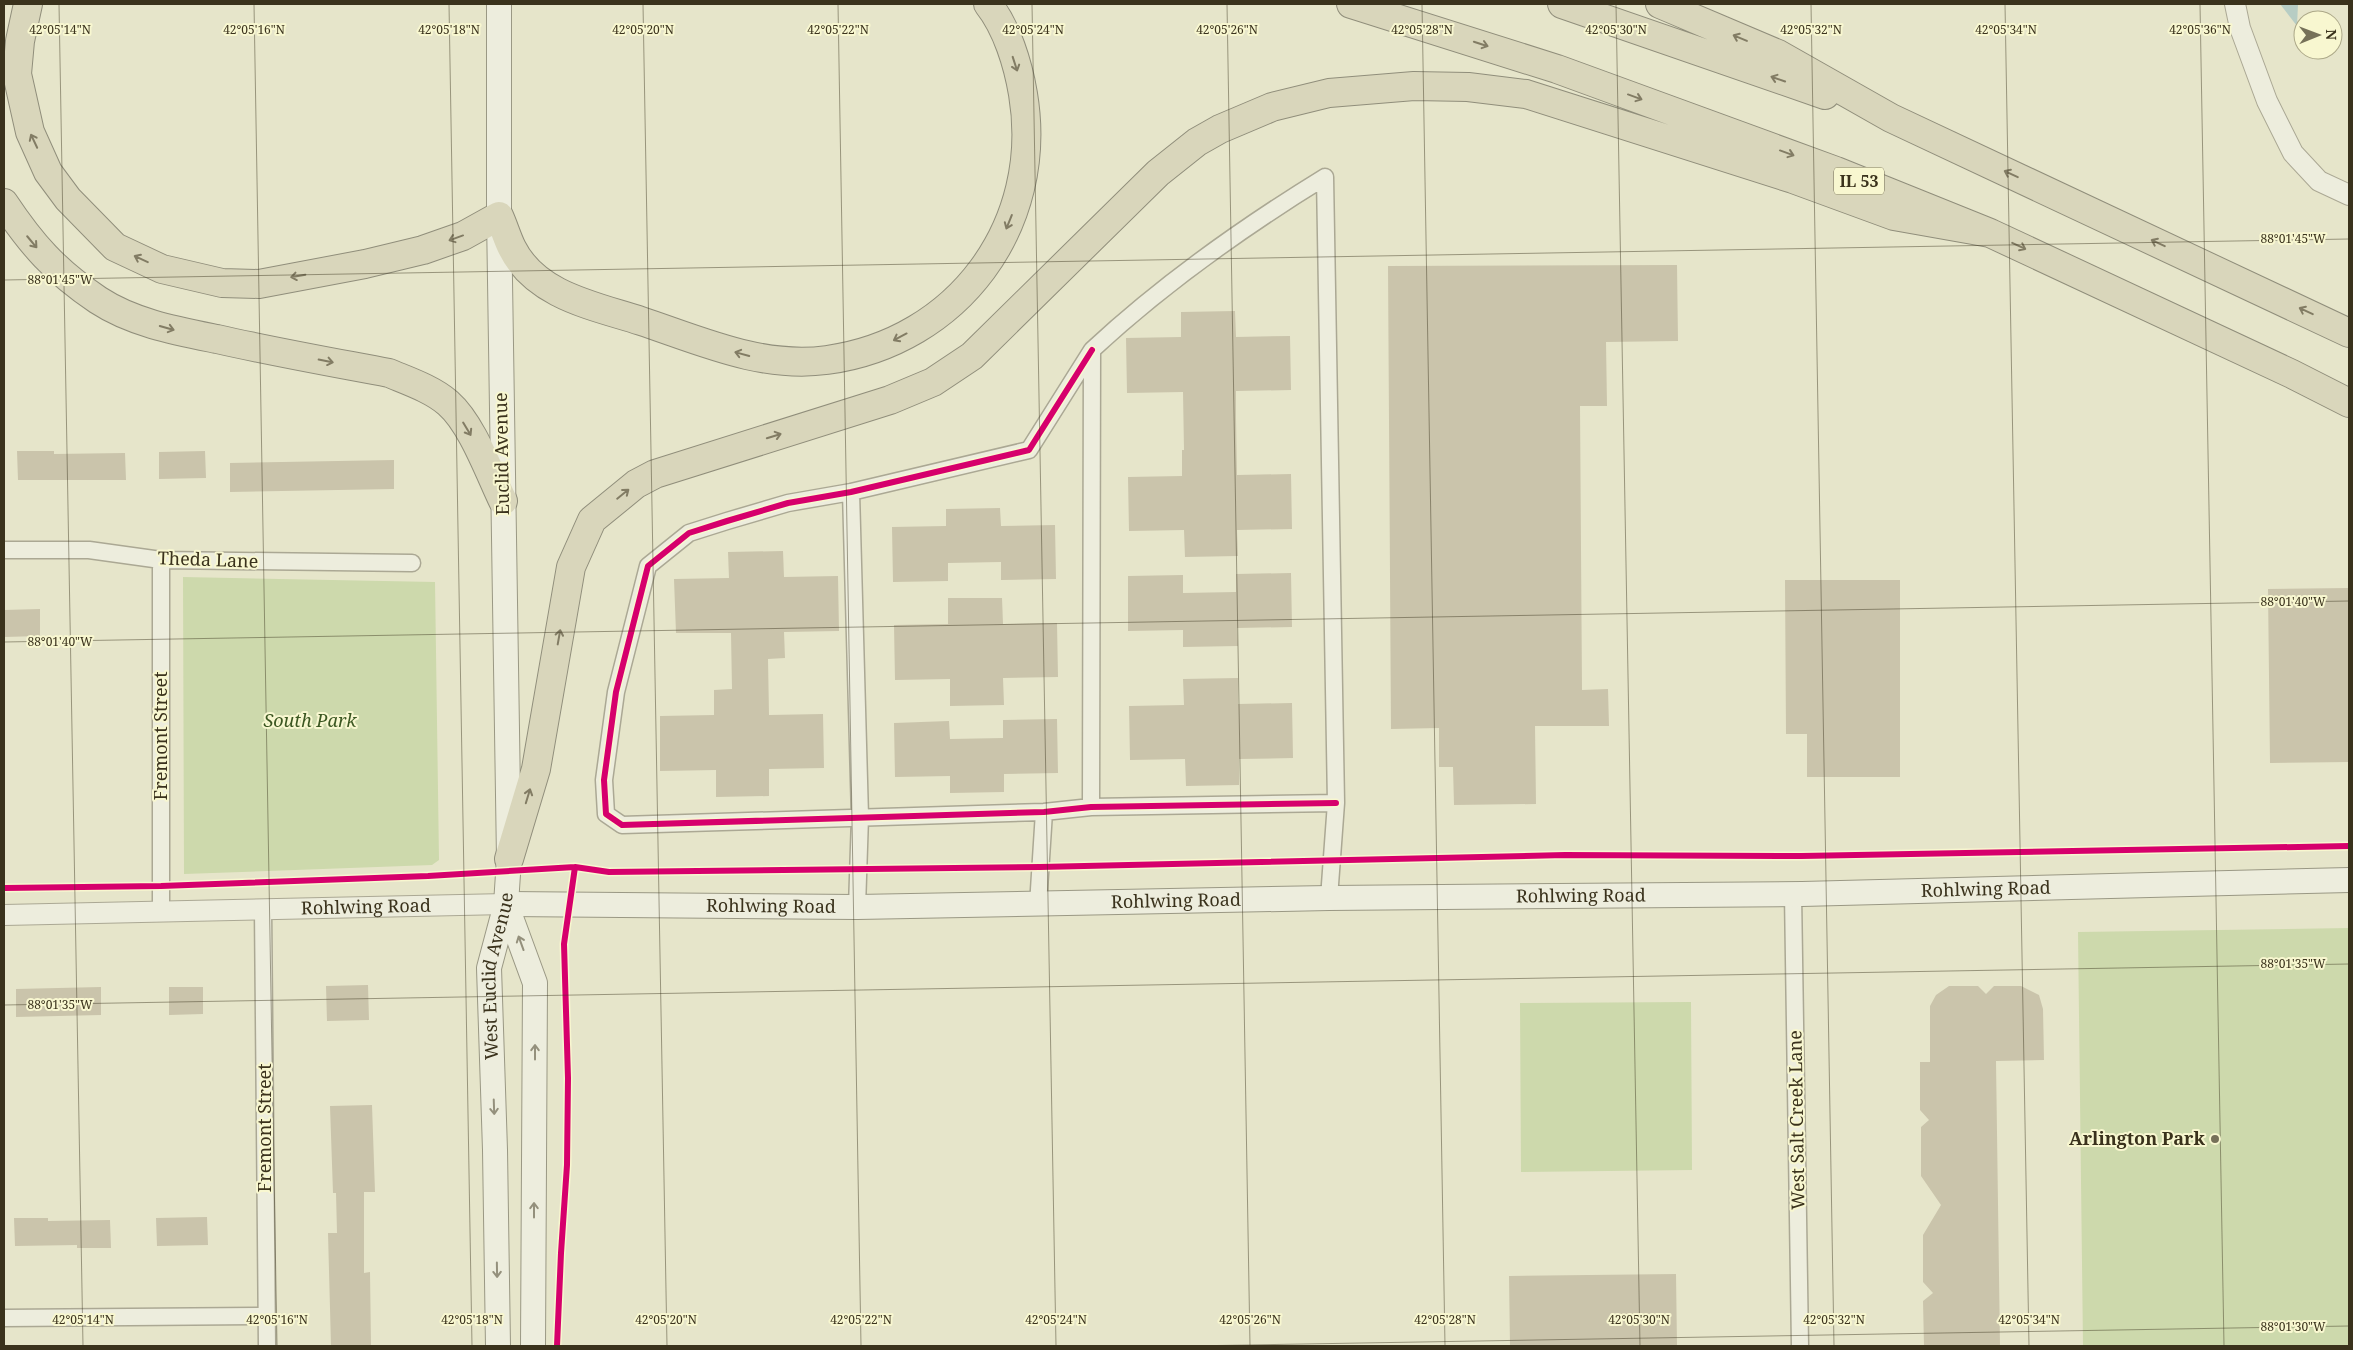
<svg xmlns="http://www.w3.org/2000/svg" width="2353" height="1350" font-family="'Noto Serif',serif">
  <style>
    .green { fill: #cdd9ac }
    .water { fill: #b7cdc4 }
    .building { fill: #cac4ab }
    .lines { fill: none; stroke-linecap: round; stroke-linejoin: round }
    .minor-casing { stroke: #aba894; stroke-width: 19 }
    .tertiary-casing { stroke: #aba894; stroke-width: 22 }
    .secondary-casing { stroke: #9a9884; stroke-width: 26 }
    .motorway-casing { stroke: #908e7b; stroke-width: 30 }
    .minor { stroke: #ededdd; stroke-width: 16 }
    .tertiary { stroke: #ededdd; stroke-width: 20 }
    .secondary { stroke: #ededdd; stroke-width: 24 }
    .motorway { stroke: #d9d6bb; stroke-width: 28 }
    .cycleway-casing { stroke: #f8f7d0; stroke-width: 9 }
    .cycleway { stroke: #d6006c; stroke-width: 6 }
    .oneway { stroke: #827c64 }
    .oneway2 { stroke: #94907c }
    .ticks { fill: none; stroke: #3a321c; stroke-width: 1; stroke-opacity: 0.45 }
    .poi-dot { fill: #767159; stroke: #f8f7d0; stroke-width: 2 }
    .labels { text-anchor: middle; stroke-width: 4; stroke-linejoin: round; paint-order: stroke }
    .shield { fill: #f8f7d0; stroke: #736d52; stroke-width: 1 }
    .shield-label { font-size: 16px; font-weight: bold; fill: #3a321c }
    .street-label { font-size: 18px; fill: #3a321c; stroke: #f8f7d0 }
    .park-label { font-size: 18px; font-style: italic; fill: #3b5721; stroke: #f8f7d0 }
    .poi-label { font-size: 18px; font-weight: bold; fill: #3a321c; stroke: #f8f7d0; text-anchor: end }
    .ticks-label { font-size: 12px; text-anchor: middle; fill: #3a321c; stroke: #f8f7d0; stroke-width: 4; stroke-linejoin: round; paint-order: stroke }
  </style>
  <rect width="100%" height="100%" fill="#e6e5ca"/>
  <path class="green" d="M183,577L435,582L439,860L432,865L184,874Z
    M2349,928V1346H2083L2078,932Z
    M1691,1002L1692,1170L1521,1172L1520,1003Z"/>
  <path class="water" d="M2280,4H2298L2297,26Z"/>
  <path class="building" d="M1677,265L1678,341L1606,342L1607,406H1580L1582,690L1608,689L1609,726H1535L1536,804L1454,805L1453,767H1439V728L1391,729L1388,266Z
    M1235,311L1236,337L1290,336L1291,390L1236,391V418L1237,475L1291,474L1292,529L1237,530L1238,556L1185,557L1184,530L1129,531L1128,477L1182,476V450H1184L1183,392L1127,393L1126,338L1181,337V312Z
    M17,451H54V454L125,453L126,480H18Z
    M205,451L206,478L159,479V452Z
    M394,460V489L230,492V463Z
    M1000,508L1001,526L1055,525L1056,579L1001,580V562L948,563V581L893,582L892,527L946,526V509Z
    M783,551L784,577L838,576L839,631L784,632L785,658L768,659L769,715L823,714L824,768L769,769V796L716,797V770L660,771V716L714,715V690L732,689L731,633H676L674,579L729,578L728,552Z
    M1291,573L1292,627L1237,628L1238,646L1183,647V630L1128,631V576L1183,575V593L1236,592V574Z
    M1785,580H1900V777H1807V734H1786Z
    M2349,588V762L2270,763L2268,589Z
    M948,598H1002L1003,624L1057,623L1058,677L1003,678L1004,705L950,706V679L895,680L894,625L948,624Z
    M40,609V636L4,637V610Z
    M1238,678V704L1292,703L1293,758L1239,759V785L1186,786L1185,759L1130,760L1129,706L1184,705L1183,679Z
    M1057,719L1058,773L1004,774V792L950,793V776L895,777L894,723L949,721L950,739L1003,738V720Z
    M368,985L369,1020L327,1021L326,986Z
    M1949,986H1978L1986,994L1994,986H2021L2039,995L2043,1009L2044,1060L1996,1061L2000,1346H1924L1923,1301L1933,1293L1923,1282V1235L1941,1205L1921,1176V1127L1929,1120L1920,1110V1062H1930V1006L1936,995Z
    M101,987V1015L16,1017V989Z
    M169,987H203V1014L169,1015Z
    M372,1105L375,1192H364V1273L370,1272L371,1346H331L328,1233H337L336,1193H333L330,1106Z
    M207,1217L208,1245L157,1246L156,1218Z
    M14,1218H48V1221L110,1220L111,1248H77V1245L15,1246Z
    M1676,1274L1677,1346H1510L1509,1276Z"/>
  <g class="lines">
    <defs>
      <path id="minor" d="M1325,177L1336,803L1329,898
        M1092,350L1029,450L851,492L788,503L727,521L689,533L648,566L616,692L604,780L606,814L622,825L1044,812L1091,807L1336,803
        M851,492L860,817L857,907
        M4,550H89L161,560L412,563
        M161,560V912
        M1091,807L1092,350C1163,284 1242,228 1325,177
        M1793,894L1800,1346
        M1038,905L1044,812
        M263,909L267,1346
        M4,1318L266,1316"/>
      <g id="tertiary">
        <path d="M2235,4L2240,28L2267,101L2293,153L2319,181L2349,195"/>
        <path id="s1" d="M4,915L506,904"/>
      </g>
      <g id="secondary">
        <path id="s2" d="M506,904L857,907L1329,898L1802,894L2349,880"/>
        <path d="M506,904L535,983L533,1346"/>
        <path id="s3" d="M498,1346L495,1150L489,968L506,904L509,859L499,216V4"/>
      </g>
      <path id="motorway" d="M28,4L20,41L17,74L30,132L48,172L68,199L115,247L162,269L222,283L259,284L365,264L423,250L463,236L499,216C504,227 507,238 512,248C536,296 595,306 641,321C701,341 762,369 827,360C958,342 1045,225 1023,94C1018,64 1007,28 988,4
        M1351,4L1557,69L1836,171L1990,233L2292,374L2349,403
        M1562,4L1825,95
        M1660,4L1778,54L1891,118L2349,333
        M4,203C32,245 55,271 98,300C133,323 177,331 217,339C274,352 331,362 389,373C408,381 432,389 448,403C472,424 489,472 503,501
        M509,859L536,769L571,567L592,520L636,484L655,474L890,400L933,382L972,356L1158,173L1197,142L1220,129L1272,107L1329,93L1414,86L1468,87L1526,94L1793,179L1894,216L1990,233"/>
    </defs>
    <use href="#minor" class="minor-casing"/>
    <use href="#tertiary" class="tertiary-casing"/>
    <use href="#secondary" class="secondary-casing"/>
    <use href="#motorway" class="motorway-casing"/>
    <use href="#minor" class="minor"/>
    <use href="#tertiary" class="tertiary"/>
    <use href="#secondary" class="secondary"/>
    <use href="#motorway" class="motorway"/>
    <defs>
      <path id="cycleway" d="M1092,350L1029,450L851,492L788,503L727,521L689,533L648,566L616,692L604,780L606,814L622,825L1044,812L1091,807L1336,803
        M4,888L161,886L428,876L575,867L609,872L1040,867L1565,855L1801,856L2349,846
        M557,1346L561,1253L567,1165L568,1078L564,944L575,867"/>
    </defs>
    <use href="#cycleway" class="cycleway-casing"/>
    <use href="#cycleway" class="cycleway"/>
  </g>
  <defs><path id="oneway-shaft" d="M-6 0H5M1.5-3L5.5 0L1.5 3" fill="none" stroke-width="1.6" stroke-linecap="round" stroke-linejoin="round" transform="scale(1.25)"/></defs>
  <g class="oneway">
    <use href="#oneway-shaft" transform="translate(1740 38) rotate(-157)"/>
    <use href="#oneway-shaft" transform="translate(1481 44) rotate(18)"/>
    <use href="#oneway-shaft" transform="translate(1015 64) rotate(72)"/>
    <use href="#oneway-shaft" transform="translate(1778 79) rotate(-161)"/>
    <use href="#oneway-shaft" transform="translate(1635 97) rotate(20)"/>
    <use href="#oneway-shaft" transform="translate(34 141) rotate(-115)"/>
    <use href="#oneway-shaft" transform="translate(1787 153) rotate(20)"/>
    <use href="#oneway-shaft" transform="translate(2011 174) rotate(-155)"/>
    <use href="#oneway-shaft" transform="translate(1009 222) rotate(112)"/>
    <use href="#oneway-shaft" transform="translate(456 238) rotate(160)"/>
    <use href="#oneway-shaft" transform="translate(32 242) rotate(50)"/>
    <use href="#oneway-shaft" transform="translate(2158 243) rotate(-155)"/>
    <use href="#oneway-shaft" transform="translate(2019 246) rotate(25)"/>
    <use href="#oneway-shaft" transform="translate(141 259) rotate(-155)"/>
    <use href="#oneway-shaft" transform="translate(298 276) rotate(170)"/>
    <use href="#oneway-shaft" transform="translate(2306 311) rotate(-155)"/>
    <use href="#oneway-shaft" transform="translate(167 328) rotate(16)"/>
    <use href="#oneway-shaft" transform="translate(900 337) rotate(152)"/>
    <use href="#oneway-shaft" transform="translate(742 354) rotate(-165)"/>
    <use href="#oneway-shaft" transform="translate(326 361) rotate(11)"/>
    <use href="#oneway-shaft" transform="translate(467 429) rotate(59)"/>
    <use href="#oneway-shaft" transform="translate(774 436) rotate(-17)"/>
    <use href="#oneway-shaft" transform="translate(623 494) rotate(-39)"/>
    <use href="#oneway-shaft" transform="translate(559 637) rotate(-80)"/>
    <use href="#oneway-shaft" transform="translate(528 796) rotate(-73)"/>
  </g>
  <g class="oneway2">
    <use href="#oneway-shaft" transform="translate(521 943) rotate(-110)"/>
    <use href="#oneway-shaft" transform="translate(535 1052) rotate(-90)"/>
    <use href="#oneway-shaft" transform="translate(494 1107) rotate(88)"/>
    <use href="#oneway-shaft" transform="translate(534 1210) rotate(-90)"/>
    <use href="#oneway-shaft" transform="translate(497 1270) rotate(89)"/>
  </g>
  <path class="ticks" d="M59,4L83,1346M254,4L277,1346M449,4L472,1346M643,4L667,1346M838,4L861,1346M1032,4L1056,1346M1227,4L1250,1346M1422,4L1445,1346M1616,4L1640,1346M1811,4L1834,1346M2005,4L2029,1346M2200,4L2224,1346M4,280L2349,239M4,642L2349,601M4,1005L2349,964M1188,1346L2349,1326"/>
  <circle class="poi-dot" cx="2215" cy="1139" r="5"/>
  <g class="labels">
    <rect class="shield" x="1834" y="167.5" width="50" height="27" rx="4"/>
    <g class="shield-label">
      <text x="1859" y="187">IL 53</text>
    </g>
    <g class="street-label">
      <text transform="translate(502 454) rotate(-91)" y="6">Euclid Avenue</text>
      <text transform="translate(208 560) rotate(2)" y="6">Theda Lane</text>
      <text transform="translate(161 736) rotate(-90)" y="6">Fremont Street</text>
      <text dy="6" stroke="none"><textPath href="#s2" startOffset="1480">Rohlwing Road</textPath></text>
      <text dy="6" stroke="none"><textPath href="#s2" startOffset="1075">Rohlwing Road</textPath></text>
      <text dy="6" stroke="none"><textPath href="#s2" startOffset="670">Rohlwing Road</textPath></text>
      <text dy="6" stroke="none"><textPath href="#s1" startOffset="362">Rohlwing Road</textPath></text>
      <text dy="6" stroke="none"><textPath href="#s2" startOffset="265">Rohlwing Road</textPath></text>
      <text dy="6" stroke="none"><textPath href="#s3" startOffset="371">West Euclid Avenue</textPath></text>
      <text transform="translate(1797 1120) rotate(-91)" y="6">West Salt Creek Lane</text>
      <text transform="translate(265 1128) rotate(-90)" y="6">Fremont Street</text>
    </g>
    <g class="park-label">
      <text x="310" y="727">South Park</text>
    </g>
    <g class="poi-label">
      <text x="2205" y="1145">Arlington Park</text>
    </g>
  </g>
  <g class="ticks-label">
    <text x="60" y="34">42°05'14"N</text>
    <text x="254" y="34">42°05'16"N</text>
    <text x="449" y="34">42°05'18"N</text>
    <text x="643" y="34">42°05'20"N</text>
    <text x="838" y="34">42°05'22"N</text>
    <text x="1033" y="34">42°05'24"N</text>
    <text x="1227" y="34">42°05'26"N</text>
    <text x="1422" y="34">42°05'28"N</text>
    <text x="1616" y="34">42°05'30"N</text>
    <text x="1811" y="34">42°05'32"N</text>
    <text x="2006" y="34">42°05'34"N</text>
    <text x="2200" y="34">42°05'36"N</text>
    <text x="2293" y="243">88°01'45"W</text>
    <text x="60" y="284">88°01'45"W</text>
    <text x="2293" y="606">88°01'40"W</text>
    <text x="60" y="646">88°01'40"W</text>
    <text x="2293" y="968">88°01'35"W</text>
    <text x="60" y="1009">88°01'35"W</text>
    <text x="83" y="1324">42°05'14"N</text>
    <text x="277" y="1324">42°05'16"N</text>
    <text x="472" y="1324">42°05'18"N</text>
    <text x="666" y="1324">42°05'20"N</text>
    <text x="861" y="1324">42°05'22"N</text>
    <text x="1056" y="1324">42°05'24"N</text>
    <text x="1250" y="1324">42°05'26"N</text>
    <text x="1445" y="1324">42°05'28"N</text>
    <text x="1639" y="1324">42°05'30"N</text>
    <text x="1834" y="1324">42°05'32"N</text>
    <text x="2029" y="1324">42°05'34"N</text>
    <text x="2293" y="1331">88°01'30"W</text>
  </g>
  <rect width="2353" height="1350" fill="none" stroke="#3a321c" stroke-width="10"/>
  <g transform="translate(2318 35) rotate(89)"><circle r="24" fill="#f8f7d0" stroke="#aca888"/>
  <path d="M0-4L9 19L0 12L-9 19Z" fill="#767159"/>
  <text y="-8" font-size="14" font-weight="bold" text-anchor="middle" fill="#3a321c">N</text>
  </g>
</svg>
